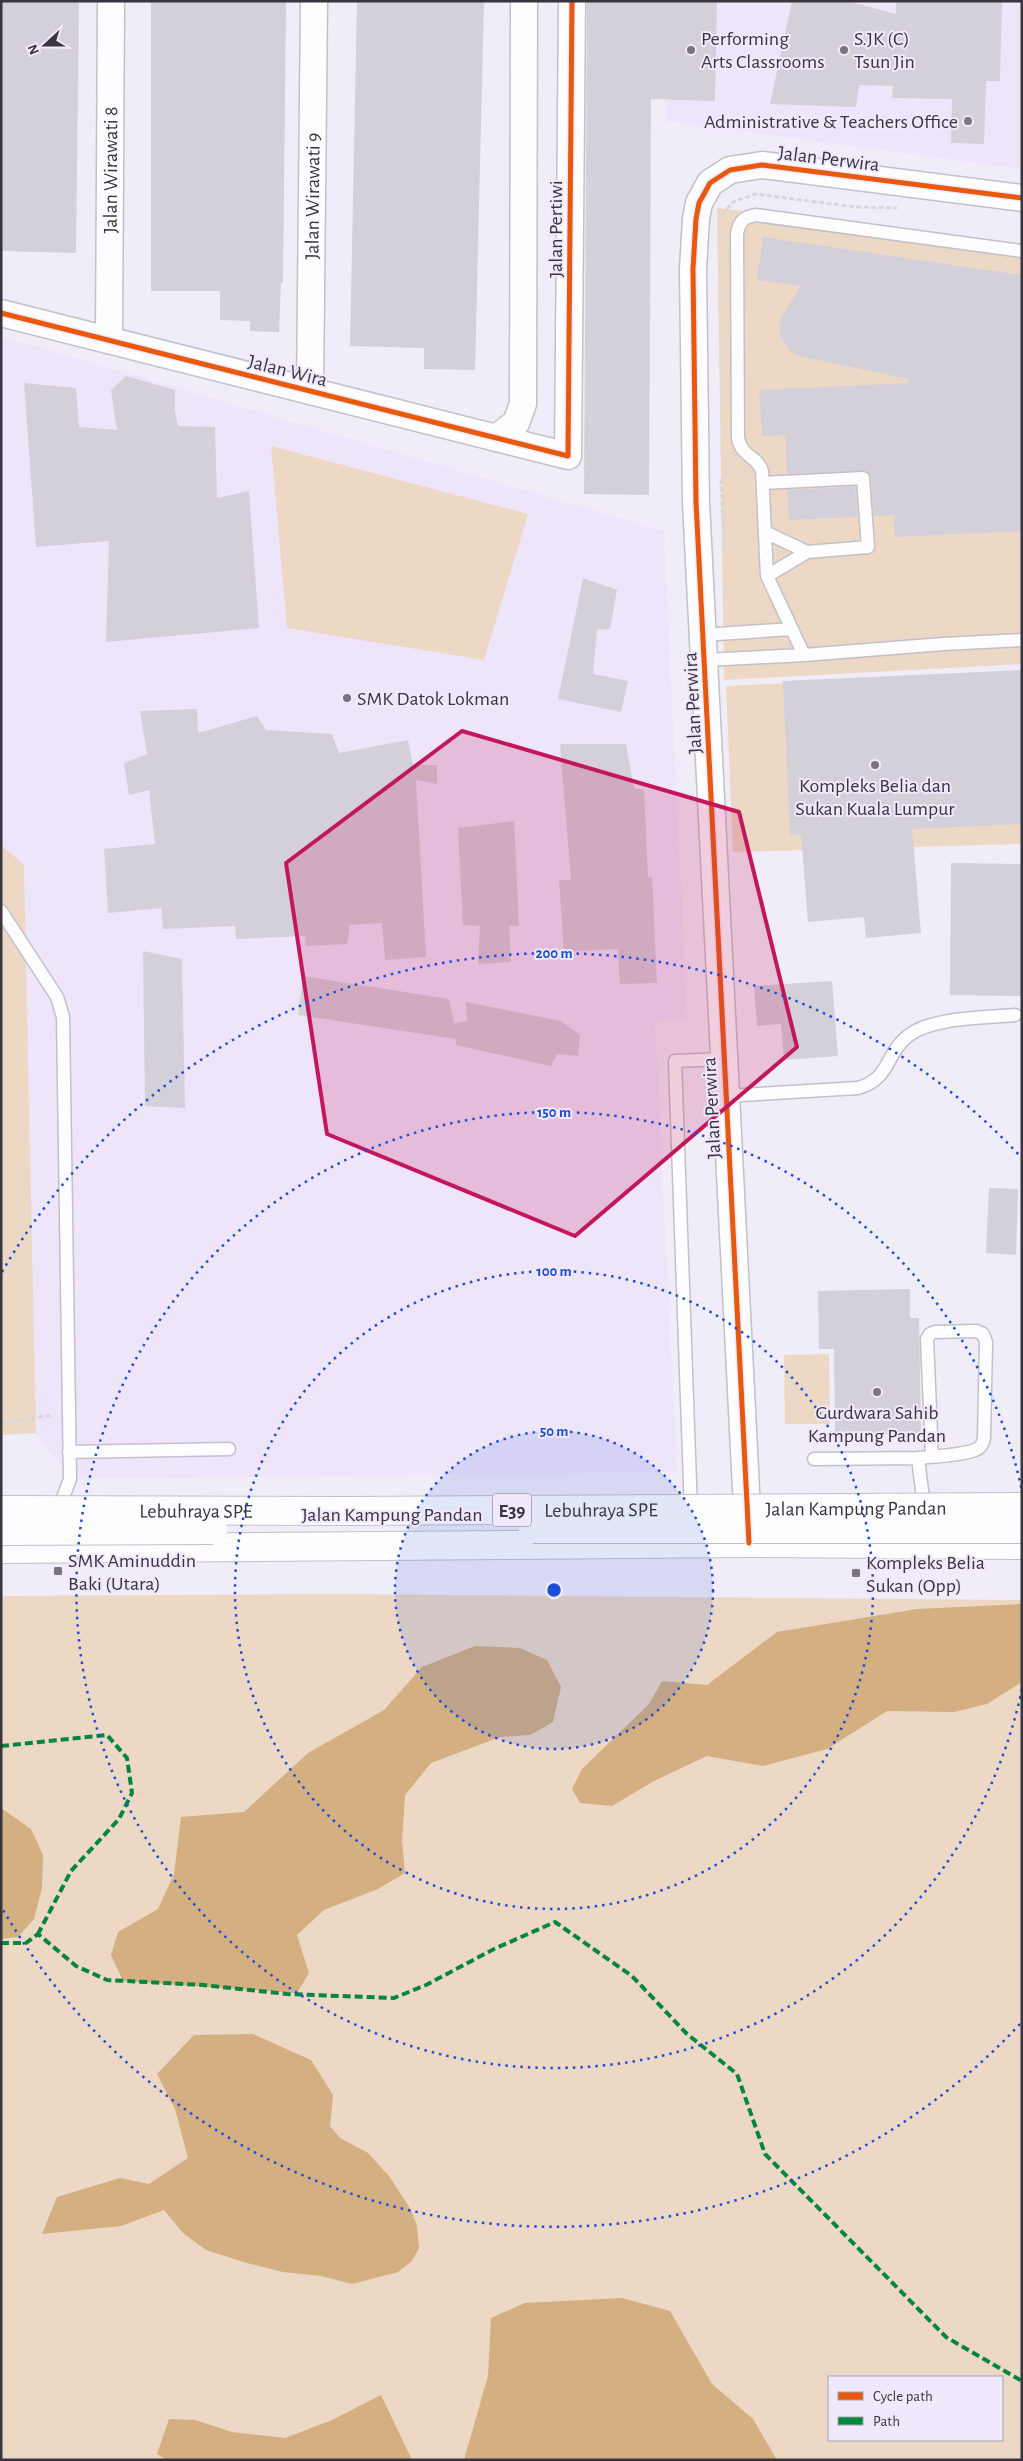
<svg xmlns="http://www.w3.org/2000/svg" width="1023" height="2461" font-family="'Alegreya Sans',sans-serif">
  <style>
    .built { fill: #eee5fb }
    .green { fill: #ecd8c5; fill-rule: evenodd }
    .water { fill: #d3af82 }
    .building { fill: #d4d0da }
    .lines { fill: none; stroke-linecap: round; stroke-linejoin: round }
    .lane-casing { stroke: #c3c0c9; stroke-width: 15 }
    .street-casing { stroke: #c3c0c9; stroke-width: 29 }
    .secondary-casing { stroke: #c3c0c9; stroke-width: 30 }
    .path { stroke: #d8d7da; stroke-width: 3; stroke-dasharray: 5 2.5; stroke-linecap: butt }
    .lane { stroke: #fdfcfe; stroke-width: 12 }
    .street { stroke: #fdfcfe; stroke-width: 26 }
    .secondary { stroke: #fdfcfe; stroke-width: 28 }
    .highway-bridge-casing { stroke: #c3c0c9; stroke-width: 30; stroke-linecap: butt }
    .highway-bridge { stroke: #fdfcfe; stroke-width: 28 }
    .quiet { stroke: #00873e; stroke-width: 4; stroke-dasharray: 8 4; stroke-linecap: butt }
    .cycleway-casing { stroke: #f0e9fc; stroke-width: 8 }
    .cycleway { stroke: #e8590c; stroke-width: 5 }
    .marked { fill: #c2185b; fill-opacity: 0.2; stroke: #c2185b; stroke-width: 4; stroke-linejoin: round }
    .ring { fill: none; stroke: #1d4ed8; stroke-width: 2.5; stroke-dasharray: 2.5 5 }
    .poi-dot { fill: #79757f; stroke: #f0e9fc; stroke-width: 2 }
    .labels { text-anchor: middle; stroke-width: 4; stroke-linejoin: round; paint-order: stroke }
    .shield { fill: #f0e9fc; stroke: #6f6b77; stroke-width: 1 }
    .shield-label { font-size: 19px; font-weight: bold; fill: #38353e }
    .poi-label { font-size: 20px; fill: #38353e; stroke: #f0e9fc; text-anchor: start }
    .street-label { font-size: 20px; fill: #38353e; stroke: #f0e9fc }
    .centre { fill: #1d4ed8; stroke: #f0e9fc; stroke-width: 2.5 }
    .ring-label { font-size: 15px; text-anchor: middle; font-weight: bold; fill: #1d4ed8; stroke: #f0e9fc; stroke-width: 4; stroke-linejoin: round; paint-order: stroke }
  </style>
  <rect width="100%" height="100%" fill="#f1edf8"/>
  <path class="built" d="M667,1H1022V169L665,121Z
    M1,336L664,531L687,1018L655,1022L677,1472L70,1479L36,1433L24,865L1,845Z"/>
  <path class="green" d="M717,208L1022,245V664L724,680Z
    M271,446L528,514L484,660L287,628Z
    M1022,672V844L733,852L726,686Z
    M1,845L24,865L36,1433L1,1435Z
    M829,1354L830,1424H785L784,1355Z
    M334,1594L1022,1600V2460H1V1596ZM829,2377H1002V2440H829Z"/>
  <path class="water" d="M1022,1604V1682L987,1704L954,1712L887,1711L827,1749L763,1766L707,1756L654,1781L612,1806L580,1803L572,1789L582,1769L649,1704L662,1681L707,1685L777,1632L917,1609Z
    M475,1646L520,1648L547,1660L561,1687L553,1722L530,1735L500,1737L431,1763L405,1795L402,1841L405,1873L378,1889L324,1910L297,1935L309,1973L297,1993L123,1981L111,1955L118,1932L158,1909L174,1874L181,1817L244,1812L308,1753L384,1710L422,1667Z
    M1,1808L31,1829L43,1855L42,1888L34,1919L18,1937L1,1939Z
    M253,2034L311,2060L333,2095L330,2126L340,2138L368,2153L389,2176L411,2210L417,2226L419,2248L412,2261L398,2272L352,2284L321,2276L283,2272L247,2263L206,2250L183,2233L164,2210L121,2226L42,2234L57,2197L120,2178L149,2184L188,2158L175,2109L157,2074L194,2035Z
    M622,2298L670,2311L712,2384L753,2419L777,2460H464L488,2376L491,2318L525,2303Z
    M381,2395L412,2460H167L157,2454L169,2419L195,2420L232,2432L285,2438L332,2420Z"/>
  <path class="building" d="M1,1H79L76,253L1,251Z
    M151,1H286L283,282H281L279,332L250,331V321L220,320V291H151Z
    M357,1H484L475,370L424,369V348L350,346Z
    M587,1H717L715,101L651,99L649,495L584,494Z
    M792,1H847L896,14V1H1002L1000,81H986L984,144L951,143L952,99L892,98L893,86L859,85L856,107L770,104Z
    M763,237L1022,275V531L895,537L894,515L874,516L871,477L867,471L787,474L785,435L762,436L759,390L908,383L909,379L798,356L790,351L780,336L779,327L781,317L801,286L757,280Z
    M126,376L175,390V411L178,426L215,427L217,498L249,491L259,628L106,642L109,541L36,547L24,383L76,388L79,427L117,430L111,390Z
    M855,487L858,517L789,520L787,490Z
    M583,578L617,590L610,629L597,630L593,674L628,681L621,712L558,699Z
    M1022,670V824L912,829L921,933L866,938L864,917L808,922L801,834L790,835L783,681Z
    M197,709L198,733L257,716L266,730L332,734L339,753L408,740L413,765H437V784L416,780L426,957L385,960L382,923L350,925L347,944L306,946L305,936L236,939L235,926L163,929L161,908L108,913L104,849L155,844L149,790L129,795L124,763L147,754L140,711Z
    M560,744H626L634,788L644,790L648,878L652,877L657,983L620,984L618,949L564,952L559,880H571Z
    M514,821L519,926H509L511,962L478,964L480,926L463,925L458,828Z
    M951,863L1022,864V996L950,995Z
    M143,951L182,959L185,1108L145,1106Z
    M303,976L449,999L454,1023L467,1021L466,1002L561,1021L580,1035L578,1056L557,1054L551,1066L456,1045V1039L298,1015Z
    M832,981L838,1056L784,1060L781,1024L757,1026L754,986Z
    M989,1188L1018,1189L1016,1255L986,1253Z
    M910,1289V1318H919L921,1434L835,1435L834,1349H819L818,1291Z"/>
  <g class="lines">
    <defs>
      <path id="lane" d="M1022,251L756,215C744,217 739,221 737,234L738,438C742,458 757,455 762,471L767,576L804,655L943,644L1022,640
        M763,483L863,478L868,547L807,552L767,576
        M765,532L807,552
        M703,635L792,629
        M705,660L804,655
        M1,911L57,997L63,1017L70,1479L58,1511
        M725,1096L858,1088C891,1079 885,1053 909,1035C934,1017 984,1018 1015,1015
        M69,1452L229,1449
        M918,1458L924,1507
        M814,1459L918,1458C936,1456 958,1456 975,1450C981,1448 983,1444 984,1438L986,1342L983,1334L977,1331L935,1332L930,1334L927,1339L932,1457
        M691,1512L675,1061L723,1059"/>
      <g id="street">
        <path d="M1,313L568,456L572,1"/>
        <path id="s1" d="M109,340L111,1"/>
        <path id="s2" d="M310,391L314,1"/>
        <path d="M496,438L516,423L523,404L524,1"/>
        <path d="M748,1529L696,502L693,269L696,219L699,203L710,183L730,170L762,165L1022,198"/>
      </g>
      <path id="secondary" d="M1,1549L749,1543L1022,1545"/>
    </defs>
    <use href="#lane" class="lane-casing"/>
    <use href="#street" class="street-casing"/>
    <use href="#secondary" class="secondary-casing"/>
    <path class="path" d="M722,215L733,202L755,194L855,207L897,208
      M721,479L724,550
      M1,1423L53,1415"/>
    <use href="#lane" class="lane"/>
    <use href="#street" class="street"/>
    <use href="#secondary" class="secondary"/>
    <defs>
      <g id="highway-bridge">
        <path id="s3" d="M1,1510L347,1511L1022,1507"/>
        <path d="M533,1529H1022"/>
        <path d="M1,1531L213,1530"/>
      </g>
    </defs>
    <use href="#highway-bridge" class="highway-bridge-casing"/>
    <use href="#highway-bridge" class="highway-bridge"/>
    <path class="quiet" d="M1,1746L107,1735L127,1758L132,1793L119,1819L71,1871L38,1934
      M1,1943H26L38,1934L76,1966L107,1980L203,1985L287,1994L394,1998L426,1985L494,1949L555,1922L632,1976L687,2034L737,2074L765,2154L946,2337L1022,2381"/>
    <defs>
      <path id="cycleway" d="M1,313L568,456L572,1
        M749,1543L696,502L693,269L696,219L699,203L710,183L730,170L762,165L1022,198"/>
    </defs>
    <use href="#cycleway" class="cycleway-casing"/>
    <use href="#cycleway" class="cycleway"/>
  </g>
  <path class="marked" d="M462,731L739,812L797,1047L575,1236L327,1134L286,863Z"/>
  <circle cx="554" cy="1590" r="159" fill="#1d4ed8" fill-opacity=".12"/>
  <g class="ring">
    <circle cx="554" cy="1590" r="159"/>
    <circle cx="554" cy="1590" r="319"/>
    <path d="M1022 1689A478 478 0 1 1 1022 1491"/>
    <path d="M1020 2024A637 637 0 0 1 2 1908M2 1272A637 637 0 0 1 1020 1156"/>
  </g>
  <g class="poi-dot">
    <circle cx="691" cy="50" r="5"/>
    <circle cx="844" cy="50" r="5"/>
    <circle cx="968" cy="121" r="5"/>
    <circle cx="347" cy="698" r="5"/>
    <circle cx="875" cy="765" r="5"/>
    <circle cx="877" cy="1392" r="5"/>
    <rect x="53" y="1566" width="10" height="10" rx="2.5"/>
    <rect x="851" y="1568" width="10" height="10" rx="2.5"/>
  </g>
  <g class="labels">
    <rect class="shield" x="493" y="1493.5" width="38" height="33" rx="4"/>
    <g class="shield-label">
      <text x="512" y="1517">E39</text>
    </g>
    <g class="poi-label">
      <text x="701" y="45">Performing<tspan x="701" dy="23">Arts Classrooms</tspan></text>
      <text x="854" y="45">S.JK (C)<tspan x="854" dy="23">Tsun Jin</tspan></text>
      <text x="958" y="128" text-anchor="end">Administrative &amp; Teachers Office</text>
      <text x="357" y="705">SMK Datok Lokman</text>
      <text x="875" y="792" text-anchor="middle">Kompleks Belia dan<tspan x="875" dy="23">Sukan Kuala Lumpur</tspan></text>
      <text x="877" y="1419" text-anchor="middle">Gurdwara Sahib<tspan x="877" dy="23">Kampung Pandan</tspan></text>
      <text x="68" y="1567">SMK Aminuddin<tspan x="68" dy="23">Baki (Utara)</tspan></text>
      <text x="866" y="1569">Kompleks Belia<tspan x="866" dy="23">Sukan (Opp)</tspan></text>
    </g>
    <g class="street-label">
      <text transform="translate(829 158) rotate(7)" y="7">Jalan Perwira</text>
      <text dy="7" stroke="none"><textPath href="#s1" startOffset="170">Jalan Wirawati 8</textPath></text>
      <text dy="7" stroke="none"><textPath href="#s2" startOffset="195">Jalan Wirawati 9</textPath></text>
      <text transform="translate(555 229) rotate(-90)" y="7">Jalan Pertiwi</text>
      <text transform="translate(288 370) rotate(14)" y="7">Jalan Wira</text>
      <text transform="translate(692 703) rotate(-93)" y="7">Jalan Perwira</text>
      <text transform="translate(711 1108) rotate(-93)" y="7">Jalan Perwira</text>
      <text dy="7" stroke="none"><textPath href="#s3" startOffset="600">Lebuhraya SPE</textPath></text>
      <text dy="7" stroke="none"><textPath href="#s3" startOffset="855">Jalan Kampung Pandan</textPath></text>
      <text dy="7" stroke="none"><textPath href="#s3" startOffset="195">Lebuhraya SPE</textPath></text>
      <text x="392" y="1521">Jalan Kampung Pandan</text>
    </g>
  </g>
  <circle cx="554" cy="1590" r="8" class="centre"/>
  <g class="ring-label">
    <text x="554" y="958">200 m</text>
    <text x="554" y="1117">150 m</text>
    <text x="554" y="1276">100 m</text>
    <text x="554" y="1436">50 m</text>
  </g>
  <rect width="1023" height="2461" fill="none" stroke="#38353e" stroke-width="5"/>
  <rect x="828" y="2376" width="175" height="65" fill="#f0e9fc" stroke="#a6a1b0"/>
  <rect x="838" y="2392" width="25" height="8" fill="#e8590c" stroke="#a6a1b0"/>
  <text x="873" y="2401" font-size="15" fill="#38353e">Cycle path</text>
  <rect x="838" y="2417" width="25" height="8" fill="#00873e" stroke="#a6a1b0"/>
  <text x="873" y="2426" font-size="15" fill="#38353e">Path</text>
  <g transform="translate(45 45) rotate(249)" stroke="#f0e9fc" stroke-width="4" paint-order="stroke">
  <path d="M0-4L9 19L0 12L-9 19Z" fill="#38353e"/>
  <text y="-8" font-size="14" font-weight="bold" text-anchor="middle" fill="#38353e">N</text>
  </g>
</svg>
